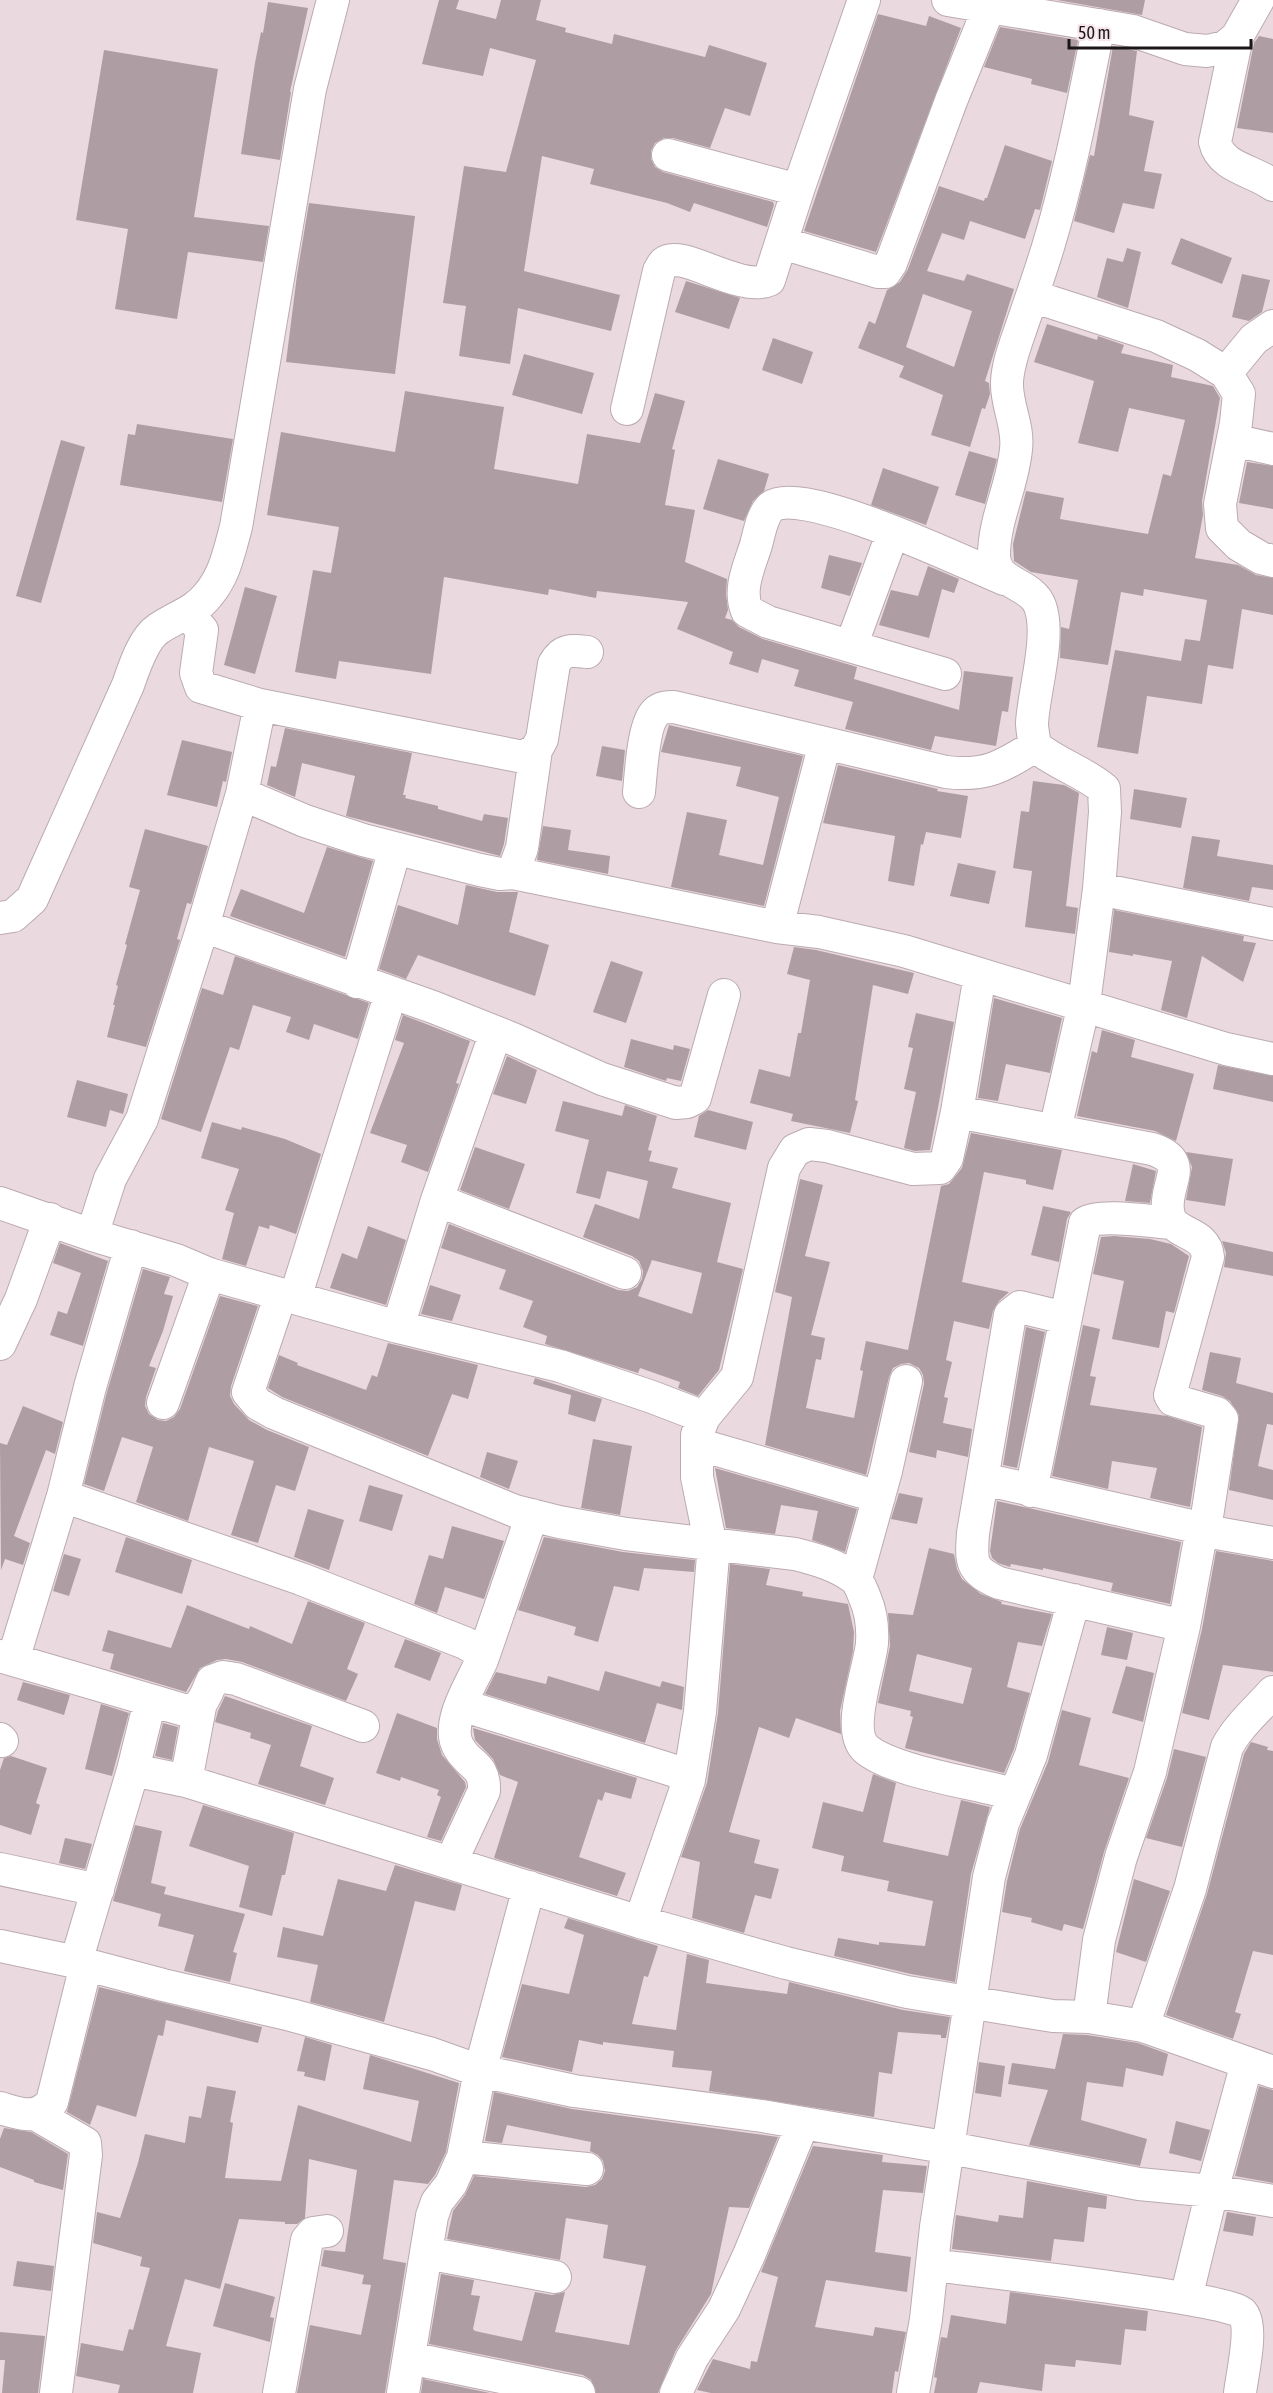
<svg xmlns="http://www.w3.org/2000/svg" width="1273" height="2393" font-family="'Asap Condensed',sans-serif">
  <style>
    .building { fill: #ae9ea3; fill-rule: evenodd }
    .lines { fill: none; stroke-linecap: round; stroke-linejoin: round }
    .minor-casing { stroke: #bbabb1; stroke-width: 34 }
    .minor { stroke: #fff; stroke-width: 32 }
  </style>
  <rect width="100%" height="100%" fill="#ead9df"/>
  <path class="building" d="M439,0H459L456,9L496,19L501,0H541L536,20L566,28L565,32L612,44L614,34L705,57L709,45L767,63L750,116L725,108L710,148L673,138H664L655,143L651,151V159L655,167L663,172L773,202L774,205L767,227L694,203L690,212L667,203L590,184L594,169L542,156L524,271L620,295L611,331L518,308L510,364L459,356L466,306L443,303L464,166L506,172L536,60L490,48L483,76L422,64Z
    M1057,0H1145L1142,15Z
    M268,2L308,8L290,92H291L280,160L241,154L255,63L261,32L263,33Z
    M878,14L926,26L929,16L961,28L876,252L804,231Z
    M1000,27L1078,40L1067,93L1031,84L1032,79L984,67Z
    M1259,36L1273,39V133L1237,128L1254,43Z
    M1113,46L1137,51L1129,115L1154,121L1144,171L1162,174L1154,209L1123,203L1114,233L1074,221L1090,155L1094,156Z
    M104,50L218,69L194,217L269,226L263,262L188,252L177,319L115,309L128,229L76,220Z
    M1005,145L1052,161L1040,210L1035,209L1025,239L970,221L964,240L942,233L927,271L964,281L967,274L1014,289L985,381L989,383L990,394L985,409L982,408L970,447L931,435L943,395L899,377L904,366L858,348L869,321L875,324L887,290L900,282L908,269L939,186L984,201L985,198H987ZM923,294L972,311L954,367L906,347Z
    M309,203L415,216L395,374L286,362L297,275Z
    M1181,238L1232,258L1222,284L1171,264Z
    M1127,248L1141,252L1128,308L1097,297L1107,258L1123,262Z
    M1242,274L1270,280L1262,312L1249,321L1232,317Z
    M686,281L740,298L729,329L675,312Z
    M1047,324L1097,340L1098,336L1124,345L1121,353L1173,365L1171,377L1213,386L1220,398L1202,501L1203,515L1195,558L1238,565L1256,575L1273,578V615L1242,609L1233,669L1208,665L1202,704L1147,696L1138,754L1097,747L1115,650L1181,661L1185,639L1200,641L1207,600L1144,589L1143,596L1121,592L1108,665L1060,658L1061,627L1069,629L1078,580L1031,572L1014,561L1013,544L1026,491L1064,498L1060,519L1148,534L1163,474L1171,476L1185,420L1129,408L1118,452L1078,443L1094,381L1034,362Z
    M773,338L813,352L802,384L762,370Z
    M524,354L594,373L582,414L512,395Z
    M405,391L504,407L494,469L578,484L587,434L640,443L655,393L685,401L672,449L675,450L665,505L695,510L685,562L727,579L726,594L728,610L725,618L732,620L739,627L763,639L857,667L854,679L959,710L964,671L1013,677L1008,712L1002,711L996,746L935,736L931,750L845,729L853,702L794,686L799,670L762,659L758,673L729,664L733,652L677,629L688,602L597,591L596,598L549,589L548,595L444,577L431,674L339,661L336,679L295,672L313,570L331,573L339,527L267,515L281,432L395,452Z
    M137,424L233,439L222,502L120,485L128,434L135,435Z
    M61,440L85,447L41,603L16,596Z
    M969,451L997,459L985,504L955,495Z
    M718,459L769,474L764,491L753,501L744,521L703,509Z
    M1247,462L1273,466V509L1239,503Z
    M883,468L939,487L926,525L871,505Z
    M829,555L862,563L850,596L821,588Z
    M928,566L959,579L954,593L942,589L929,638L879,625L891,590L918,596Z
    M245,587L277,596L255,674L224,665Z
    M669,725L803,756L764,906L671,887L687,812L727,820L719,855L763,865L779,797L736,786L741,767L661,752Z
    M285,728L412,753L403,795H406L405,798L438,806V809L482,821L484,814L508,818L504,844L500,856L346,816L355,776L302,763L295,797L267,785L271,766L276,767Z
    M182,740L232,752L226,782L223,781L217,807L167,795Z
    M602,746L625,750L622,781L596,776Z
    M838,765L938,789L937,791L968,796L961,838L926,832L923,845L921,844L914,886L888,881L895,836L823,823Z
    M1033,781L1064,785L1079,793L1066,906L1078,908L1075,934L1025,927L1032,871L1013,868L1021,811L1029,812Z
    M1134,789L1187,798L1181,828L1130,819Z
    M543,826L571,830L568,850L610,856L608,874L537,860Z
    M145,829L208,846L191,904L187,903L177,939L180,940L146,1047L107,1037L115,1005H113L118,986L116,985L127,945L125,944L140,890L129,887Z
    M1192,836L1220,840L1217,856L1273,865V890L1252,887L1249,901L1183,888Z
    M327,847L373,861L345,957L230,916L241,889L304,913Z
    M958,863L996,871L989,904L950,896Z
    M466,885L497,892H518L509,932L549,945L535,996L418,955L406,979L379,969L398,905L458,925Z
    M1114,910L1244,936L1243,941L1256,943L1243,982L1202,956L1187,1018L1161,1010L1172,961L1133,954V956L1109,952Z
    M794,947L816,950L914,973L908,994L873,985L855,1100L858,1101L850,1133L791,1121L793,1114L750,1103L759,1069L790,1077L798,1033H801L810,980L787,974Z
    M235,956L369,1003L358,1039L314,1024L309,1040L286,1032L291,1017L253,1005L239,1050L230,1047L201,1132L161,1119L202,988L223,995Z
    M611,961L643,972L626,1023L593,1012Z
    M994,998L1062,1018L1050,1073L1006,1064L998,1101L978,1098Z
    M916,1013L954,1022L930,1150L915,1151L904,1148L916,1092L904,1089L913,1048L908,1047Z
    M403,1015L470,1041L456,1083L459,1084L428,1172L401,1162L407,1145L370,1133L404,1043L395,1040Z
    M1102,1030L1135,1040L1131,1057L1194,1074L1176,1141L1155,1131L1077,1116L1092,1051L1097,1053Z
    M631,1039L673,1050L674,1045L690,1049L681,1081L667,1078L666,1081L624,1067Z
    M507,1056L537,1070L526,1104L493,1094Z
    M1218,1065L1273,1076V1102L1213,1089Z
    M77,1080L128,1094L123,1114L110,1110L106,1127L67,1117Z
    M563,1101L622,1116L625,1105L657,1116L648,1150L652,1151L649,1161L678,1168L672,1188L731,1203L717,1262L743,1269L719,1370L698,1396L678,1388L680,1382L640,1368L638,1373L545,1344L547,1336L523,1327L533,1301L499,1289L506,1270L441,1248L449,1224L618,1290L628,1291L637,1287L642,1279L643,1271L639,1261L632,1256L583,1237L595,1204L639,1219L648,1181L607,1171L600,1199L576,1193L589,1140L555,1131ZM652,1260L702,1273L692,1314L638,1296Z
    M708,1110L753,1122L746,1150L694,1137L699,1116Z
    M212,1122L241,1130L242,1127L285,1139L321,1154L296,1234L270,1225L269,1229L259,1226L246,1266L222,1259L234,1213L225,1210L239,1169L201,1158Z
    M971,1133L1062,1150L1053,1190L1026,1184V1180L984,1172L962,1282L1009,1292L999,1301L993,1311L989,1329L954,1321L946,1360L952,1362L944,1397L948,1398L943,1423L972,1429L968,1457L937,1450L936,1458L909,1452L924,1384L923,1375L919,1368L909,1363L901,1364L893,1368L889,1377L866,1475L765,1445L792,1297L775,1292L800,1179L823,1185L805,1256L830,1262L811,1335L825,1338L821,1360L816,1359L806,1408L854,1418L863,1371L860,1370L866,1341L908,1350L941,1186L949,1184L962,1168Z
    M475,1147L525,1164L509,1209L460,1190Z
    M1186,1152L1233,1159L1225,1206L1186,1200L1192,1167Z
    M1133,1164L1156,1171L1150,1203L1125,1201Z
    M1043,1206L1071,1212L1067,1219L1059,1262L1031,1255Z
    M368,1226L406,1240L386,1305L330,1288L342,1253L357,1259Z
    M1114,1236L1150,1239L1171,1244L1189,1256L1174,1313L1166,1311L1159,1348L1112,1339L1124,1281L1093,1274L1101,1237Z
    M1222,1241L1273,1252V1276L1224,1267L1226,1253Z
    M60,1243L108,1261L83,1346L50,1335L58,1311L67,1314L81,1273L53,1263Z
    M143,1269L170,1277L164,1294L173,1296L163,1331L149,1366L156,1368L146,1397L145,1406L149,1414L158,1420L166,1421L174,1417L180,1409L220,1296L258,1306L231,1386L230,1396L234,1404L249,1420L267,1430L309,1447L295,1491L276,1485L258,1543L231,1535L254,1461L209,1447L188,1521L136,1502L153,1447L122,1437L104,1491L84,1484L107,1392Z
    M430,1285L461,1295L452,1321L421,1314Z
    M1083,1325L1100,1329L1090,1376L1096,1377L1090,1405L1167,1416L1202,1427L1190,1507L1150,1498L1157,1468L1112,1461L1108,1489L1052,1476Z
    M1026,1327L1045,1332L1017,1468L1003,1465Z
    M388,1343L478,1365L468,1399L452,1394L428,1456L282,1397L268,1388L279,1355L298,1363L297,1365L366,1390L372,1375L377,1377Z
    M1210,1352L1241,1358L1236,1383L1273,1393V1425L1267,1424L1258,1466L1273,1470V1500L1229,1490L1239,1415L1230,1401L1222,1396L1202,1390Z
    M535,1378L602,1399L595,1422L568,1414L571,1395L533,1384Z
    M23,1406L63,1422L55,1454L46,1450L14,1536L30,1543L23,1565L5,1559L1,1570L0,1443L7,1445Z
    M593,1439L632,1446L620,1515L581,1508Z
    M487,1452L518,1461L509,1489L480,1477Z
    M715,1468L857,1509L845,1552L812,1540L818,1511L781,1505L775,1534L726,1528Z
    M369,1485L403,1495L392,1531L359,1521Z
    M899,1493L923,1498L917,1524L891,1519Z
    M997,1501L1181,1542L1170,1604L1111,1591L1113,1583L1043,1568V1570L1011,1564L1010,1567L998,1563L992,1558L990,1551Z
    M308,1509L344,1520L329,1570L294,1557Z
    M452,1526L504,1541L484,1599L445,1587L437,1613L414,1604L429,1555L443,1559Z
    M126,1537L192,1560L182,1594L115,1572Z
    M544,1537L623,1552L695,1560L694,1572L644,1568L639,1591L614,1586L598,1642L574,1635L576,1627L518,1610Z
    M929,1548L954,1554L957,1569L962,1579L981,1594L1002,1602L1001,1604L1052,1614L1042,1646L1018,1642L1007,1687L1030,1693L1014,1749L1004,1773L905,1748L913,1717L910,1716L911,1711L878,1703L890,1646L888,1613L913,1615ZM917,1654L972,1668L963,1704L909,1691Z
    M1216,1551L1273,1561V1672L1223,1665L1209,1720L1182,1713L1202,1629Z
    M64,1554L81,1559L69,1596L53,1591Z
    M730,1564L770,1569L766,1585L803,1592L802,1596L848,1604L854,1632L853,1651L840,1711L841,1734L796,1718L789,1738L759,1727L729,1832L760,1840L754,1863L779,1869L771,1899L755,1895L744,1933L692,1918L700,1862L681,1857L707,1783L718,1713Z
    M308,1601L365,1623L347,1669L358,1674L346,1701L242,1662L226,1659L217,1660L200,1668L186,1692L110,1669L114,1654L102,1651L108,1630L171,1648L187,1605L249,1629L250,1626L292,1644Z
    M1107,1627L1133,1633L1127,1660L1101,1655Z
    M405,1639L441,1653L430,1681L394,1667Z
    M1126,1666L1154,1673L1143,1722L1112,1713Z
    M605,1671L660,1687L662,1681L684,1687L682,1710L657,1703L645,1743L485,1694L496,1672L546,1684L548,1676L599,1691Z
    M23,1682L70,1695L64,1715L17,1700Z
    M225,1696L312,1726L300,1766L334,1778L325,1805L258,1784L271,1745L250,1738L251,1733L215,1722L218,1711Z
    M101,1704L129,1713L112,1776L85,1769Z
    M1062,1710L1091,1718L1079,1765L1129,1778L1104,1852L1083,1929L1064,1924L1062,1931L1031,1922L1032,1918L1002,1912L1007,1881L1020,1829L1048,1762Z
    M397,1713L437,1728V1739L442,1755L465,1782L466,1787L441,1841L427,1837L441,1797L437,1795L439,1790L401,1777L400,1781L376,1773Z
    M163,1723L178,1727L172,1760L155,1756Z
    M473,1728L637,1778L631,1799L605,1792L602,1801L598,1799L579,1857L626,1873L617,1896L494,1858L518,1782L500,1775L493,1759L475,1740Z
    M1251,1742L1268,1747L1267,1750L1273,1751V1955L1253,1951L1235,2012L1241,2014L1233,2039L1166,2015L1207,1894L1244,1754Z
    M1174,1749L1206,1757L1182,1847L1146,1838L1167,1778Z
    M11,1756L47,1768L36,1803L40,1805L31,1835L0,1825V1770L4,1758Z
    M873,1774L896,1783L883,1842L948,1856L961,1800L990,1807L971,1874L955,1982L911,1974L834,1956L838,1938L879,1945V1942L925,1946L933,1901L887,1891L889,1881L841,1871L844,1856L812,1848L823,1802L863,1812Z
    M203,1805L294,1833L285,1875H282L272,1916L239,1907L249,1866L189,1846Z
    M135,1825L162,1831L151,1883L166,1887L164,1894L245,1914L233,1952L237,1953L230,1982L184,1971L194,1935L158,1926L161,1914L113,1901Z
    M65,1838L92,1844L85,1869L59,1863Z
    M395,1865L462,1885L455,1911L415,1901L384,2022L310,2002L318,1965L277,1957L283,1927L323,1936L338,1879L386,1891Z
    M1134,1879L1170,1891L1146,1962L1116,1952Z
    M568,1918L658,1946L648,1977L644,1976L632,2024L676,2030L687,1954L709,1960L706,1983L787,1994L789,1982L903,2010L950,2017L946,2038H941V2035L898,2032L892,2074L879,2072L874,2117L709,2091L712,2071L672,2067L674,2051L603,2042V2045L579,2040L572,2072L502,2057L522,1984L569,1994L584,1935L564,1928Z
    M99,1987L262,2027L258,2043L166,2020L163,2036L158,2035L136,2117L97,2105L90,2125L67,2112Z
    M1063,2034L1087,2035L1138,2043L1168,2054L1163,2076L1126,2068L1123,2087L1087,2082L1081,2120L1147,2139L1140,2166L1029,2145L1048,2090L1008,2084L1012,2063L1055,2069Z
    M305,2037L332,2045L325,2081L304,2076L305,2072L297,2071Z
    M370,2055L459,2083L446,2152L435,2175L428,2184L394,2180L383,2259L406,2263L385,2393H297L310,2325L361,2335L371,2285L362,2284L364,2275L321,2266L324,2250L345,2252L357,2170L309,2159L305,2218L297,2224H285V2222L239,2219L220,2289L185,2279L166,2346L201,2353L193,2393H118L120,2385L76,2376L81,2343L123,2351L129,2329L133,2330L150,2268L140,2266L142,2257L93,2243L97,2212L120,2218L138,2163L145,2134L185,2143L189,2116L201,2118L207,2086L236,2091L230,2122L233,2123L225,2178L281,2181L298,2105L411,2142L419,2101L363,2089Z
    M979,2062L1005,2066L1001,2097L975,2093Z
    M1259,2086L1273,2090V2183L1235,2176Z
    M494,2092L572,2109L778,2137L749,2208L729,2207L711,2294L676,2350L658,2393H596L591,2380L583,2375L429,2344L441,2274L474,2280L471,2295L480,2296L473,2329L475,2331L522,2341L535,2292L552,2295L565,2292L555,2332L629,2345L646,2266L603,2258L608,2225L566,2218L560,2260L447,2239L453,2211L465,2195L474,2176L586,2187L595,2185L602,2179L605,2171L603,2161L598,2155L590,2151L591,2142L507,2125L502,2143L485,2141Z
    M1176,2121L1210,2130L1201,2161L1169,2153Z
    M4,2128L31,2132L68,2154L63,2190L34,2182V2180L0,2167V2139Z
    M813,2146L883,2155L882,2162L927,2166L923,2193L883,2190L875,2252L911,2257L907,2292L826,2280L815,2327L873,2336L875,2327L906,2332L898,2372L895,2371L892,2393H711L697,2390L713,2359L750,2369L751,2361L757,2362L778,2277L761,2272Z
    M1027,2181L1107,2196L1106,2209L1088,2207L1084,2242L1054,2239L1051,2261L952,2249L956,2215L998,2222L999,2215L1023,2218Z
    M1227,2212L1256,2217L1253,2236L1223,2231Z
    M17,2261L54,2266L51,2291L13,2286Z
    M225,2283L275,2297L270,2317L274,2318L270,2342L213,2326Z
    M1010,2292L1148,2311L1146,2331L1125,2329L1121,2365L1076,2360L1075,2367L1045,2364L1042,2391L980,2382L977,2393H934L937,2378L934,2377L941,2337L947,2338L951,2315L1006,2324Z
    M0,2332L45,2336L38,2393H2L5,2360H0Z
    M423,2379L490,2393H421Z"/>
  <g class="lines">
    <defs>
      <path id="minor" d="M948,0L1133,31L1185,49L1207,51L1225,47L1237,37L1258,0
        M1237,37L1215,142C1221,168 1253,170 1273,185
        M668,155L798,190L864,0
        M782,243L878,272H885L891,263L951,101L992,0
        M1032,296L1156,336L1197,355L1226,373L1239,394L1236,423L1220,504L1222,528L1239,545L1261,558L1273,561
        M1226,373L1254,339L1273,326
        M627,409L659,271C661,268 662,265 664,263C681,248 739,293 769,280L798,190
        M1233,440L1273,449
        M187,613L202,630L196,673L201,687L260,705L523,757L536,750L542,739L554,664C562,649 571,650 587,652
        M851,646L893,532
        M945,674L768,622L747,611C738,589 749,567 756,545C759,534 762,515 771,507C799,483 968,564 1004,579
        M639,792C641,773 643,724 656,712C661,707 668,707 674,707L946,772C986,777 1003,766 1035,746
        M242,794L305,821L363,840L480,870L500,874L513,873L522,848L536,750
        M513,873L777,927L819,932L904,951L1226,1049L1273,1059
        M1099,889L1273,924
        M0,918L13,916L32,899L128,685C134,668 143,639 158,629C175,617 195,612 208,595C225,575 229,552 236,527L310,89L333,0
        M203,926L433,1007L513,1039L602,1079L676,1103L687,1102L695,1098L724,995
        M777,927L825,743
        M357,982L395,849
        M957,1112L980,975
        M1055,1130L1084,1004L1099,889L1105,812L1104,789C1083,771 1056,764 1035,746C1034,738 1032,730 1032,723C1034,690 1051,636 1040,606C1031,582 994,585 994,555C994,519 1013,485 1016,449C1019,426 1006,405 1007,382C1008,362 1016,343 1022,325C1031,299 1040,273 1048,247C1070,175 1084,99 1099,25
        M437,1200L625,1273
        M0,1203L92,1235L176,1260L209,1274L398,1327L560,1366L652,1397L704,1417
        M92,1235L110,1179L142,1119L203,926L242,794L260,705
        M281,1294L248,1392L258,1404L274,1413L515,1511L559,1522L626,1534L795,1554C815,1559 837,1565 854,1578C860,1583 862,1591 865,1598C871,1612 873,1627 872,1643C870,1668 845,1730 866,1749C892,1771 969,1782 1005,1792L1011,1804L1003,1823L989,1877L936,2227L926,2319L913,2393
        M295,1298L391,993
        M1065,1318L1020,1307L1010,1315L973,1533C971,1562 970,1570 999,1583L1184,1626
        M398,1327L437,1200L496,1032
        M0,1344L21,1299L50,1219
        M163,1403L209,1274
        M697,1444L879,1497
        M983,1479L1205,1529
        M1031,1491L1085,1223C1101,1213 1153,1222 1173,1223
        M63,1496L90,1387L131,1246
        M856,1579L886,1471L906,1381
        M0,1656L184,1710C202,1711 205,1696 212,1681L223,1677L236,1679L363,1726
        M13,1660L63,1496L301,1579L465,1643L479,1651L482,1660C472,1683 444,1724 459,1748C470,1767 485,1764 484,1791L451,1862
        M482,1660L532,1515
        M461,1705L656,1765L675,1771L689,1780
        M0,1739L2,1741
        M133,1770L186,1781L640,1922L786,1963L907,1992L1053,2016L1089,2017L1143,2026L1273,2072
        M186,1781L200,1707
        M1011,1804L1031,1755L1074,1600
        M0,1869L98,1890
        M640,1922L689,1780L700,1712L713,1556L697,1477V1435L704,1417L737,1377L784,1168L795,1150L809,1144L827,1146L913,1169L940,1168L947,1158L957,1112L1152,1149C1192,1162 1164,1183 1168,1211C1171,1237 1206,1229 1208,1257L1170,1395L1173,1400L1217,1413L1222,1419L1204,1536
        M0,1946L76,1962L163,1985L291,2015L432,2054L480,2071L574,2091L762,2116L950,2148L1139,2184L1212,2191L1273,2201
        M76,1962L133,1770L150,1701
        M1089,2017L1099,1940L1121,1857L1150,1772L1184,1626L1199,1545L1204,1536L1211,1532L1273,1543
        M1143,2026L1190,1889L1227,1747C1238,1726 1257,1710 1273,1692
        M0,2108C21,2114 36,2121 52,2102L86,1965
        M35,2114L85,2143L86,2155L56,2393
        M463,2157L587,2169
        M426,2253L555,2277
        M932,2265C971,2270 1229,2298 1242,2313C1254,2326 1242,2375 1240,2393
        M1186,2298L1212,2191L1247,2063
        M409,2358L579,2393
        M279,2393L307,2240L313,2233L327,2231
        M403,2393L432,2216L437,2202L451,2184L463,2157L480,2071L529,1887
        M676,2393L692,2358L724,2309L749,2255L803,2123"/>
    </defs>
    <use href="#minor" class="minor-casing"/>
    <use href="#minor" class="minor"/>
  </g>
  <path d="M1069 39v9h182v-9" fill="none" stroke="#1b1618" stroke-width="3"/>
  <text x="1078" y="39" font-size="18" fill="#1b1618" stroke="#f7e6ec" stroke-width="4.5" paint-order="stroke">50 m</text>
</svg>
